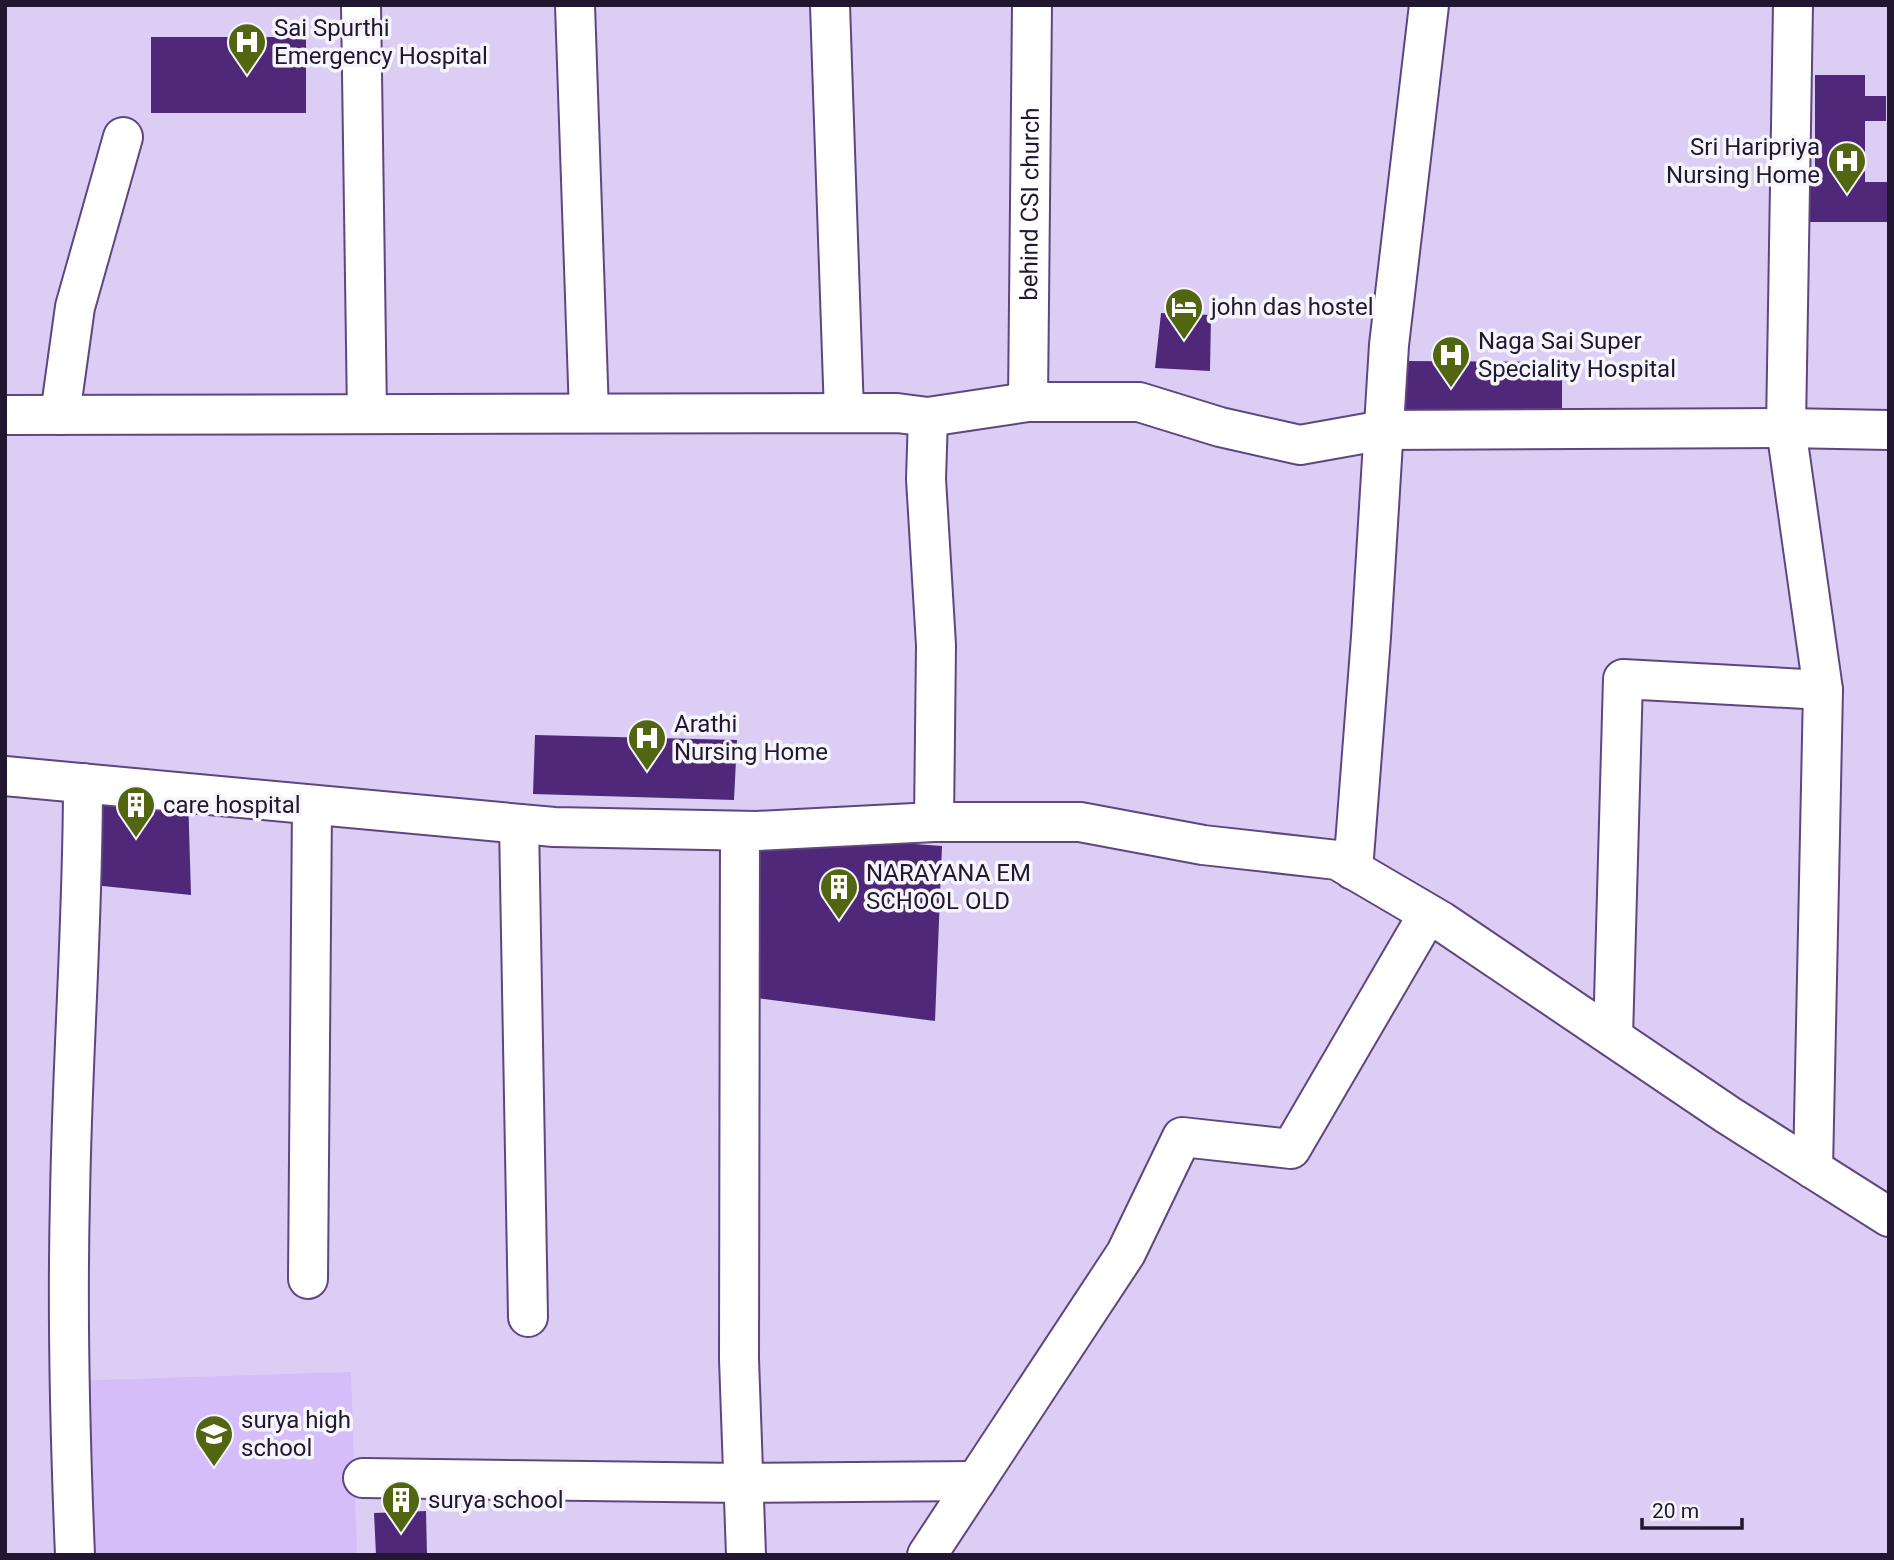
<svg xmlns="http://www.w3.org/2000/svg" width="1894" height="1560" font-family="Roboto,sans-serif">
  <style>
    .built { fill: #d4bdf8 }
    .building { fill: #4f287a }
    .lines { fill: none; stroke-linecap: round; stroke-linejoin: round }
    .minor-casing { stroke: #5f467f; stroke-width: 42 }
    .minor { stroke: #fff; stroke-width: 38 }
    .labels { text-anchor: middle; stroke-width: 7; stroke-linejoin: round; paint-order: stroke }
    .poi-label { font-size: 24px; fill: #221730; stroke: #f7f5fc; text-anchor: start }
    .street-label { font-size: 24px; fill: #221730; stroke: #f7f5fc }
  </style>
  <rect width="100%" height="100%" fill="#dccdf5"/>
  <path class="built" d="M351,1372L357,1555H75L70,1381Z"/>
  <path class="building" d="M151,37H306V113H151Z
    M1815,75H1865V96H1886V121H1865V182H1889V222H1806V178H1815Z
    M1161,313L1211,315L1210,371L1155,368Z
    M1404,361L1562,362V416L1404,415Z
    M535,735L737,740L734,800L533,794Z
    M83,783L188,794L191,895L83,884Z
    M740,831L942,846L935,1021L740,996Z
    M426,1511L427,1555H376L374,1513Z"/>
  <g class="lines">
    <defs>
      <g id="minor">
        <path d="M361,5L367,414"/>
        <path d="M575,5L589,413"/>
        <path d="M830,5L844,413"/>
        <path d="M1793,5L1786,428L1823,690L1813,1169"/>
        <path id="s1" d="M1028,402L1032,5"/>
        <path d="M5,415L897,413L928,417L926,479L936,645L934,822"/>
        <path d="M60,415L75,307L123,137"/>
        <path d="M928,417L1028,402H1139L1220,427L1300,445L1384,430L1786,428L1889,430"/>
        <path d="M5,776L554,827L757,831L934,822H1080L1203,845L1337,860L1441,921L1728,1115L1889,1217"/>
        <path d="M519,824L528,1317"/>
        <path d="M740,831L739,1359L746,1555"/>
        <path d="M1353,870L1371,637L1389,345L1429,5"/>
        <path d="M1613,1037L1623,679L1823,690"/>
        <path d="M308,1279L312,806"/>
        <path d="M363,1478L743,1483L976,1481"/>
        <path d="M75,1555C70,1436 67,1317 70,1198C72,1060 83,922 83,783"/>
        <path d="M927,1555L1126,1253L1182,1137L1291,1149L1428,914"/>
      </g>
    </defs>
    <use href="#minor" class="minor-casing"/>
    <use href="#minor" class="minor"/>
  </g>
  <defs>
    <symbol id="hospital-pin" viewBox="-11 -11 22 30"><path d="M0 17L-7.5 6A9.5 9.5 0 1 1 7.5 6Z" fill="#526611" stroke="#f7f5fc"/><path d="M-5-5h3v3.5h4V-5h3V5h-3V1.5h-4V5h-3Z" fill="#fff"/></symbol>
    <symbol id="hotel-pin" viewBox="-11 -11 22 30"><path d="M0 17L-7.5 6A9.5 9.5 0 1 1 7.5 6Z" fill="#526611" stroke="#f7f5fc"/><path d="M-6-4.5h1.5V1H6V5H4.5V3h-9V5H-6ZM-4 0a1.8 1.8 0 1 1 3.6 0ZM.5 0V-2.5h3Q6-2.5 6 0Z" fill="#fff"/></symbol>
    <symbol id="building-pin" viewBox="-11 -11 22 30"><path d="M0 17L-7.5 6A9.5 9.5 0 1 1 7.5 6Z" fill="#526611" stroke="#f7f5fc"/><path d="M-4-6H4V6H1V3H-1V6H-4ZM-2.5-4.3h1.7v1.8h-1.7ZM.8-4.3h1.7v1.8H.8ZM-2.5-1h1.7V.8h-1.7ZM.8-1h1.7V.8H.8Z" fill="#fff"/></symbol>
    <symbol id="school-pin" viewBox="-11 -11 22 30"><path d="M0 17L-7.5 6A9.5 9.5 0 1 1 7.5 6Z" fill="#526611" stroke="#f7f5fc"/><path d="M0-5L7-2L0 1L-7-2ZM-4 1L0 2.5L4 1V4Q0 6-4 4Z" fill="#fff"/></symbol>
  </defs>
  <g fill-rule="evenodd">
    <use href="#hospital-pin" x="225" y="20" width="44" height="60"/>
    <use href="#hospital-pin" x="1825" y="139" width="44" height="60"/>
    <use href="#hotel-pin" x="1162" y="285" width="44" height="60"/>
    <use href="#hospital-pin" x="1429" y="333" width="44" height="60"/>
    <use href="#hospital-pin" x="625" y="716" width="44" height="60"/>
    <use href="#building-pin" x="114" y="783" width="44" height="60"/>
    <use href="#building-pin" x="817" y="865" width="44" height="60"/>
    <use href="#school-pin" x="192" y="1412" width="44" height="60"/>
    <use href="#building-pin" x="379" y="1478" width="44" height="60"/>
  </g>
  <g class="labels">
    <g class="poi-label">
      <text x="274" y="36">Sai Spurthi<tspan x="274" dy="28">Emergency Hospital</tspan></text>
      <text x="1820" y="155" text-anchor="end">Sri Haripriya<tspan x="1820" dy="28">Nursing Home</tspan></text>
      <text x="1211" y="315">john das hostel</text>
      <text x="1478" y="349">Naga Sai Super<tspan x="1478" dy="28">Speciality Hospital</tspan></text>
      <text x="674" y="732">Arathi<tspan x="674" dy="28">Nursing Home</tspan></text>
      <text x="163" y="813">care hospital</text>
      <text x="866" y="881">NARAYANA EM<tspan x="866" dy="28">SCHOOL OLD</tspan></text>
      <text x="241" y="1428">surya high<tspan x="241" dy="28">school</tspan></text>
      <text x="428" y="1508">surya school</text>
    </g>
    <g class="street-label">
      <text dy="8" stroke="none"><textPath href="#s1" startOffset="198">behind CSI church</textPath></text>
    </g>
  </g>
  <rect width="1894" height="1560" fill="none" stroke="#221730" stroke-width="14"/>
  <path d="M1642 1518v10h100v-10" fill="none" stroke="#221730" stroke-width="3.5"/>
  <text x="1652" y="1518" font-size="21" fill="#221730" stroke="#f7f5fc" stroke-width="5" paint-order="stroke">20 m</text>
</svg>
